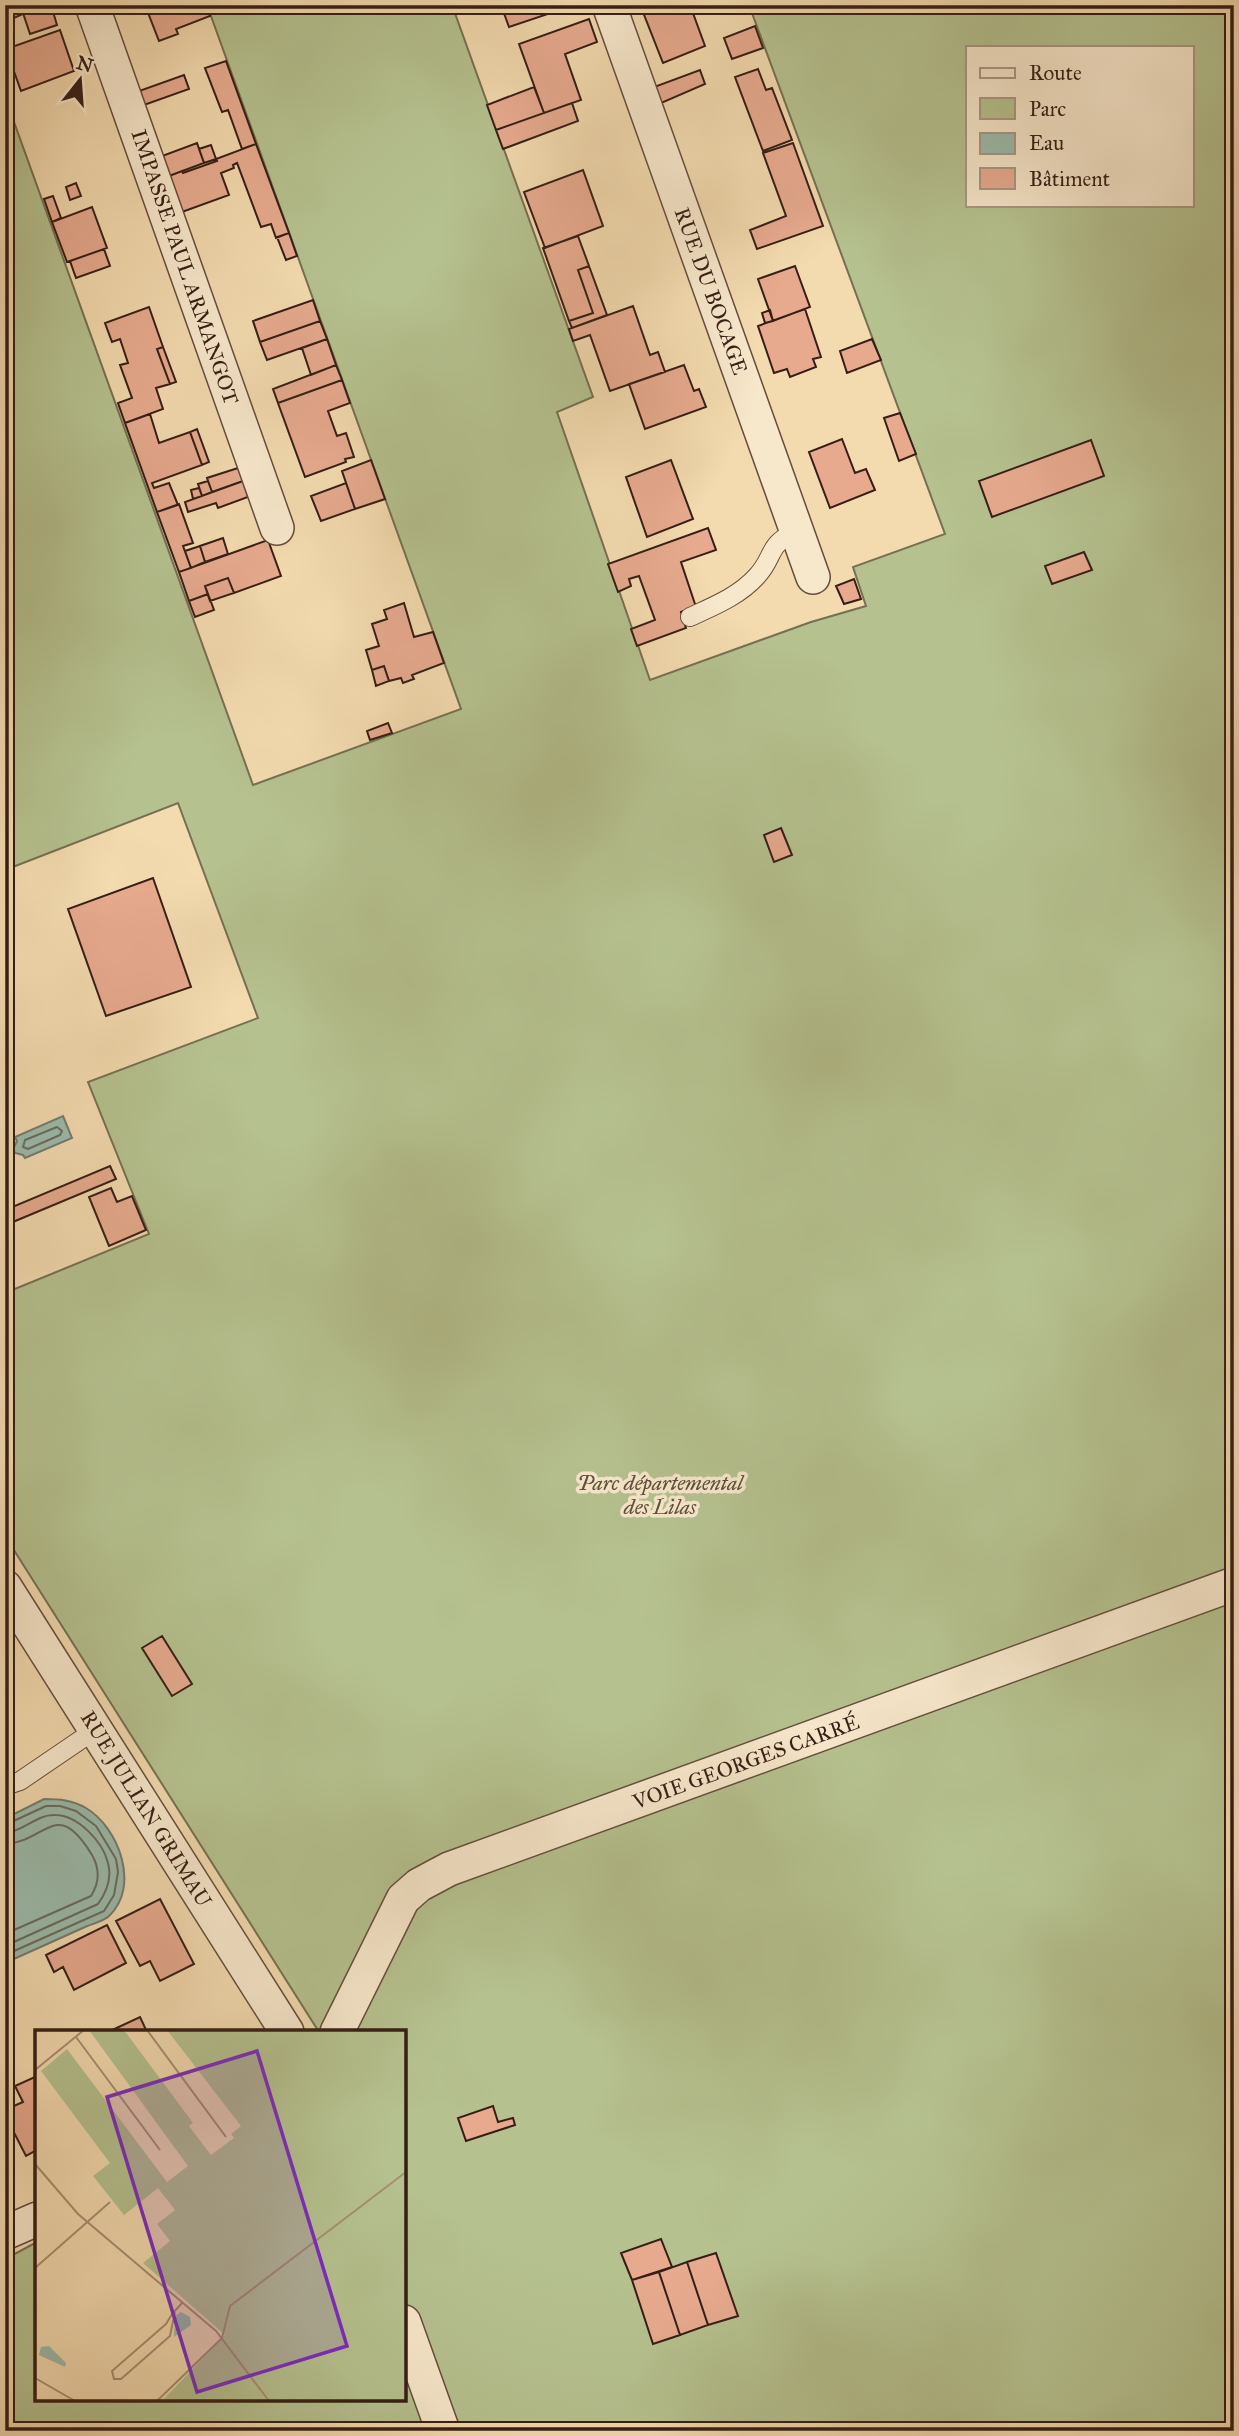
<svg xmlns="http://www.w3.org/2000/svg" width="1239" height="2436" font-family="'IM FELL Great Primer',serif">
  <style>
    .green { fill: #b5c18f; stroke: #767052; stroke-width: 2; fill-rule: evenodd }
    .water { fill: #9bbbab; stroke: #737c6f; stroke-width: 2 }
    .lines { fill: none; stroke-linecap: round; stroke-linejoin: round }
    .shore { stroke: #686c60; stroke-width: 2 }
    .building { fill: #e7aa8f; stroke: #361e15; stroke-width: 2 }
    .lane-casing { stroke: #654d3c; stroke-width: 20 }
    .street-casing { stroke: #654d3c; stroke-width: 36 }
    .lane { stroke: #f7e7cb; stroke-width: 18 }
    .street { stroke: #f7e7cb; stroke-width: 33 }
    .labels { text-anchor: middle; stroke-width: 7; stroke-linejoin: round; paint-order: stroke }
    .street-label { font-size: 21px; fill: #361e15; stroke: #f7e7cb }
    .park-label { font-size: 21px; font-style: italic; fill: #5c4f3a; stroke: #f7e7cb }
    .inset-road { fill: none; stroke: #a78f71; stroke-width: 2 }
    .view { fill: #7b2cbf; fill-opacity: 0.15; stroke: #7b2cbf; stroke-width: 3.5 }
    .inset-edge { fill: none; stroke: #361e15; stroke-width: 3.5 }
  </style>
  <rect width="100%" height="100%" fill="#f3daaf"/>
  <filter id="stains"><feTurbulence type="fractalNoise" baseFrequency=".00286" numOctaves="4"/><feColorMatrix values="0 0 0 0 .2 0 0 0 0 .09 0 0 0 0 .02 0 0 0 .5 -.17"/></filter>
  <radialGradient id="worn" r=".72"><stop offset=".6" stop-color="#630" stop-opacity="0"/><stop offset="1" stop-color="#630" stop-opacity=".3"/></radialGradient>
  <path class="green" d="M207,5H452L593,397L557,412L650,680L811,622L866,606L853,567L945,534L749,5H1234V2431H5V2259L37,2242V2399H404V2032H319L5,1536V1293L149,1234L88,1082L258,1018L178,803L5,870V97L253,785L461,709ZM968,47H1192V205H968Z"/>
  <path class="water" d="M63,1116L72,1138L25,1158L23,1155L15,1153L13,1149L17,1141L15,1137Z
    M44,1799C59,1799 72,1800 86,1808C118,1827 141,1886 109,1916C104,1921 92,1924 85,1927C58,1939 32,1951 5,1963V1822L8,1817Z"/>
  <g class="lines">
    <path class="shore" d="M57,1127L62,1131L60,1135L28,1149L23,1147L25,1140Z
      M5,1825L46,1806H60L76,1811L96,1826L116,1859L118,1872L114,1895L104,1911L5,1955
      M5,1833C23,1832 37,1814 55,1815C78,1815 103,1842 108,1863C112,1878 106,1893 98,1904L5,1946
      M5,1844C47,1842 56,1796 92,1855C100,1869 100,1882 91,1896L5,1934"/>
  </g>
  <path class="building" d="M25,5H51L57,25L30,34L21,7Z
    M145,5H206L210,16L176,29L178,34L159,41Z
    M501,5H548L551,13L509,27Z
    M646,5H690L705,46L663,63L641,7Z
    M21,7L23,14L14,18L11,10Z
    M589,19L597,42L565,54L581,100L544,113L519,44Z
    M755,26L763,48L732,59L724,38Z
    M60,30L74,71L21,91L6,49Z
    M226,61L256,144L242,149L228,110L222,112L205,68Z
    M758,69L766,90L772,88L792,140L763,151L735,77Z
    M700,70L705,84L652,107L646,90Z
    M184,75L189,89L144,105L139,91Z
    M534,87L544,113L496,130L487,105Z
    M572,103L578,121L503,149L496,130Z
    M197,143L204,163L169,176L162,156Z
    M793,143L823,226L757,249L750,230L786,216L763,153Z
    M256,144L289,233L276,238L271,224L261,227L237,163L233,165L234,168L221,173L229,195L182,212L169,176L182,171L183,173L217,161L216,159Z
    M211,145L216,159L204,163L199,149Z
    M583,170L603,226L545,248L524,192Z
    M76,183L81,196L70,200L66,187Z
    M53,196L61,218L52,222L44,199Z
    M92,207L107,248L67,262L52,222Z
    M289,233L297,256L286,260L277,237Z
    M578,236L589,266L578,270L593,313L569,321L543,248Z
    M104,249L110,266L76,278L70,261Z
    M589,266L607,315L572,328L569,321L593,313L578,270Z
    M795,266L810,307L773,321L758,279Z
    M313,300L320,321L260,342L253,321Z
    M633,306L650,355L658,352L665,372L610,391L590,335L573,341L569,329Z
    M149,307L163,347L157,349L170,384L156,388L163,409L125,423L118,403L132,398L120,365L128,363L120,339L112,342L105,323Z
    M805,309L821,357L813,359L816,367L790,377L787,369L774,373L758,326Z
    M770,310L773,321L765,323L762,313Z
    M320,321L327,339L267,360L260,342Z
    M327,339L336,365L311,375L302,348Z
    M872,339L881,360L847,373L840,351Z
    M163,347L176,382L170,384L157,349Z
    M336,365L342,380L278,403L273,389Z
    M684,365L694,391L699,389L706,407L645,429L629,384Z
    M342,380L350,403L328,411L337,436L346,433L354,457L345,459L346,462L305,477L278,403Z
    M900,413L916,454L899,461L884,418Z
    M150,414L159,443L190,432L202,465L152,483L154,488L169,483L178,505L157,512L125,423Z
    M197,429L209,462L202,465L190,432Z
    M842,439L855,473L866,469L875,490L830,508L809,452Z
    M1091,440L1104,476L992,517L979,481Z
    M371,460L385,499L355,509L342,471Z
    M671,460L693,519L647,537L626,477Z
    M238,468L243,481L212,492L207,478Z
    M208,481L212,492L202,496L198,484Z
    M243,481L248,497L218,508L216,503L188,512L185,502Z
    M346,483L355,509L321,521L311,496Z
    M199,488L202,496L193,499L191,490Z
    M179,504L193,543L183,546L191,568L179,572L157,512Z
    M708,528L716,550L681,562L696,607L681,612L686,628L637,646L631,629L655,620L639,576L629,579L631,586L618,592L608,564Z
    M223,538L228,554L205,562L200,546Z
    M268,540L281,576L234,593L228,578L205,586L208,594L189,601L179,572Z
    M200,546L205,562L191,568L185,551Z
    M1084,552L1092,570L1052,584L1045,566Z
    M228,578L234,593L210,601L205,586Z
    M854,579L861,599L844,604L836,586Z
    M208,594L214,610L195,617L189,601Z
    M404,603L414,637L433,632L444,663L412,675L414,679L403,683L401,678L389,681L384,666L372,670L366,650L379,646L372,624L387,619L384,610Z
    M384,666L389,681L376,686L372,670Z
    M388,723L392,733L370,740L367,731Z
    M781,828L792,855L774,862L764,835Z
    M153,878L191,987L106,1016L68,909Z
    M110,1166L116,1179L8,1224L5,1210Z
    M111,1188L117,1202L132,1196L146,1230L109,1246L89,1197Z
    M162,1636L192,1684L172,1696L142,1648Z
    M160,1899L194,1964L160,1981L150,1961L140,1966L116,1921Z
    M107,1925L126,1963L74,1990L63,1967L54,1972L46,1955Z
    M140,2017L147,2032H108Z
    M37,2076V2150L26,2156L5,2115V2110L23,2102L15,2086Z
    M493,2106L498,2122L513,2118L515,2125L466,2141L458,2118Z
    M661,2239L672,2267L632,2280L621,2253Z
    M716,2253L738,2316L708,2325L687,2262Z
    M687,2262L708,2325L680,2335L659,2272Z
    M659,2272L680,2335L653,2344L632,2280Z"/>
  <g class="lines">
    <defs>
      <path id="lane" d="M690,617C714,606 739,596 757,576C776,555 765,547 797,530
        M5,1786L20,1781L95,1730"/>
      <path id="street" d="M92,5L277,528
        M609,5L813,577
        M5,1587L287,2032
        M337,2032L403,1899L419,1885L449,1869L1234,1584
        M5,2233L37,2219
        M404,2322L443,2431"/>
    </defs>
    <use href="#lane" class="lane-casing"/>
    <use href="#street" class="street-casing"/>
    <use href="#lane" class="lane"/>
    <use href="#street" class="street"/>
  </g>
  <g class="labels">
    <g class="street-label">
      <text transform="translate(185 267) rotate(71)" y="7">IMPASSE PAUL ARMANGOT</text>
      <text transform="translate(711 291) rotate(70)" y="7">RUE DU BOCAGE</text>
      <text transform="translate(746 1762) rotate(-20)" y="7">VOIE GEORGES CARRÉ</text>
      <text transform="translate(146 1809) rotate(58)" y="7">RUE JULIAN GRIMAU</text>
    </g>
    <g class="park-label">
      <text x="660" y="1490">Parc départemental<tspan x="660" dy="24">des Lilas</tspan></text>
    </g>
  </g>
  <g transform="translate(35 2030)">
    <rect width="371" height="371" fill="#f3daaf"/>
    <path d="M54,0H89L158,93L154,96L176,125L199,108L196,104L206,96L132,0H371V371H127L190,305L108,233L135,211L122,194L140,180L123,158L89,185L58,146L75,133L6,41L32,19L132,152L153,136Z" fill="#b5c18f"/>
    <path d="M146,282L155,287L156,295L139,307L140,286ZM14,316L31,333L30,337L4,325L6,317Z" fill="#9bbbab"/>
    <path class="inset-road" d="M112,0L191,107M41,7L125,120M0,40L49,0M0,134L43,184L181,301L234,371M0,238L75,172M140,282L135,306L86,349H79L77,341L131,294L137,284L147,273M0,348L40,371M122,371L187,308L195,276L371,142"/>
    <path class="view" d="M222,21L312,316L162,362L72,67Z"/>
    <rect width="371" height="371" class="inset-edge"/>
  </g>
  <rect width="1239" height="2436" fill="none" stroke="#f3daaf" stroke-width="28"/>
  <rect x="7" y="7" width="1225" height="2422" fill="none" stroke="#361e15" stroke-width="3.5"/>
  <rect x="14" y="14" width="1211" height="2408" fill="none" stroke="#361e15" stroke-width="2"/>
  <rect x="966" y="46" width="228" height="161" fill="#f7e7cb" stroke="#aa9782" stroke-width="2"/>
  <rect x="980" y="68" width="35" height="10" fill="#f7e7cb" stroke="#aa9782" stroke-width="2"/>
  <text x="1029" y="80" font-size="21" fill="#361e15">Route</text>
  <rect x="980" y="98" width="35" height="21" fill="#b5c18f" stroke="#aa9782" stroke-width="2"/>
  <text x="1029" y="116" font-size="21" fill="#361e15">Parc</text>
  <rect x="980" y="133" width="35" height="21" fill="#9bbbab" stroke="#aa9782" stroke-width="2"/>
  <text x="1029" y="150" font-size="21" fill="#361e15">Eau</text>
  <rect x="980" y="168" width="35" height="21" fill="#e7aa8f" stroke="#aa9782" stroke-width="2"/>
  <text x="1029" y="186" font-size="21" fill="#361e15">Bâtiment</text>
  <g transform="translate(80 80) rotate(17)" stroke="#f7e7cb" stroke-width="5" paint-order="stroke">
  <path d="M0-5L12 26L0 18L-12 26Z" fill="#361e15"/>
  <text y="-10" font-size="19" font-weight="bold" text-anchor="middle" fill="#361e15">N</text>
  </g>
  <rect width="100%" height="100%" filter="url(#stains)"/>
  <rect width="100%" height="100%" fill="url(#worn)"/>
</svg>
